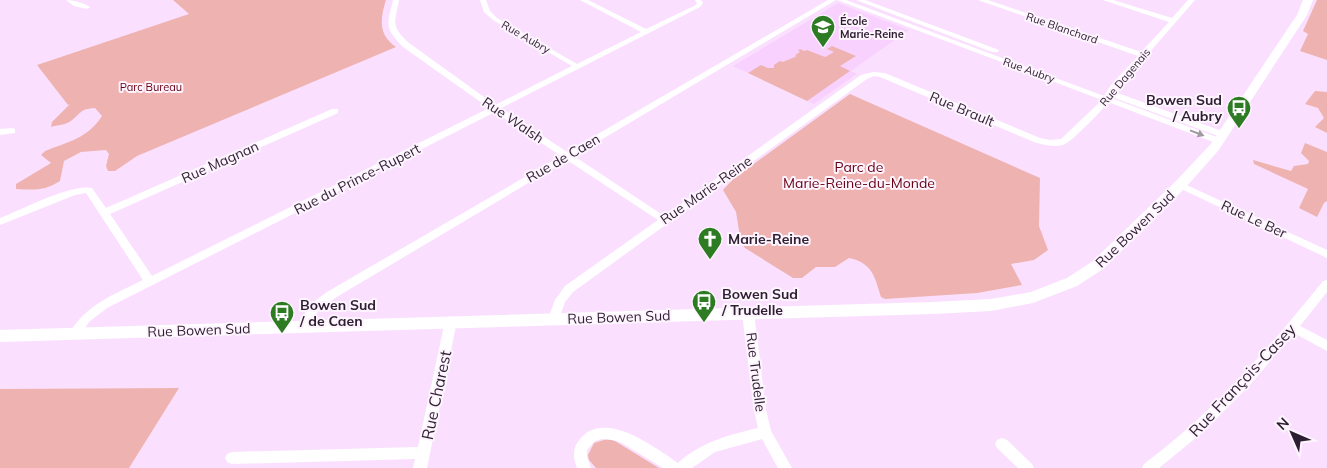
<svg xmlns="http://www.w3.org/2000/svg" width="1327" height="468" font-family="Mulish,sans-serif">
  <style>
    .built { fill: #f8d1ff }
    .green { fill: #eeb3b0 }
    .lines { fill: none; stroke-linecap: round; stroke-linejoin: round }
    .minor { fill: #fff; fill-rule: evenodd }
    .tertiary { fill: #fff; fill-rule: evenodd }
    .oneway { fill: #a19aa2 }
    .labels { text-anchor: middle; stroke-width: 4; stroke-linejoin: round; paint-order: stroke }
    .far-poi-label { font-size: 11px; font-weight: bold; fill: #2e1e31; stroke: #fdf4fe; text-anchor: start }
    .far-street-label { font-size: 11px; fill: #2e1e31; stroke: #fdf4fe }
    .far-park-label { font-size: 11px; fill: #670012; stroke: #fdf4fe }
    .poi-label { font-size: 14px; font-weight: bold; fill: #2e1e31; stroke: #fdf4fe; text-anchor: start }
    .street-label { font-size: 14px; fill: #2e1e31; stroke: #fdf4fe }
    .park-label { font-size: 14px; fill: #670012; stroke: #fdf4fe }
    .near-street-label { font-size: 16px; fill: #2e1e31; stroke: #fdf4fe }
  </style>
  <rect width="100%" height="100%" fill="#fae0fe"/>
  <path class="built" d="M838,3L909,30L851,71L857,74L814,104L733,66Z"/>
  <path class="green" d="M173,0H386C380,19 378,35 396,47L137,156L115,171H108L106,166L109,154L106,150L81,152L64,161L60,181C45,191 33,190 16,189V184L51,163L41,155L45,151C67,142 87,139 102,116L95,108C80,109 81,113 71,121C66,125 57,125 51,127L52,122L70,104L68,105L37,65L189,14Z
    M1317,0H1327V60L1300,51L1308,34L1303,31Z
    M832,46L856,56L840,66L850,71L807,101L748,73L761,65L768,68H774V65L780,61L783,62L797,56L795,55L800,52L798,50L800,49L804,51L807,50L825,57L834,52L827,49Z
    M1315,91L1327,92V133L1315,127L1324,118L1318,108L1305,104Z
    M850,94L1040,178L1039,226L1048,250L1034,260L1011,264L1022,285L977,293L885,299L881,297C875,278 873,263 849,258L835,267H816L802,278H793L745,248L741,243L736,212L723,190L733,179Z
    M1305,143L1327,152V201L1324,203L1317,217L1299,208L1308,189L1254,164L1253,160L1291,171L1294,166L1308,164L1309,161L1301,153Z
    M179,388L129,468H0V389Z
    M607,439L615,441L659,468H596L589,460L588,455L594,443Z"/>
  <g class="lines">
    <path class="minor" d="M66,0C73,0 84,3 90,7L87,9L74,6Z
      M393,0H399C395,23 390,25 409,43L495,105L572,66L493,20L484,12L480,0H486L490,11L497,18L577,64L641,32L580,0H588L646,29L696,5L697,3L695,0H701L703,3L700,7L501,108L567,152L828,0H836L574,156L664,216L861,75L873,72L885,73L1040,138L1050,140L1061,139L1102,100L837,0H846L1104,96L1111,85L1138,56L978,0H988L1141,52L1169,22L1103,0H1113L1172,18L1188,0H1195L1115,92L1227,133L1228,135L1227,137H1221L1112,97L1111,98L1222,139L1223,141L1219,144L1216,143L1108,102C1103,110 1073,140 1065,144C1055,148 1044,145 1034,142L880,77L874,76L867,79L573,292L565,302L558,322L554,323L550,322L548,319L555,300L565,286L658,220L567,160L335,298L319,310L306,330L302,331L298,330L296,327L311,304L327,292L561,156L495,112L107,308L89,322L79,337L75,339L71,337L69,334C85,305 115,294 143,280L86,193L75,195L0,225V218C21,210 72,183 92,188L106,208L332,109H338V113L110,214L152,276L489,108L403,47C384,27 387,26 393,0Z
      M856,0H865L999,50L998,52H992Z
      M12,128L15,129V133L0,135V129Z
      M1180,182L1327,250V258L1177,187L1175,185L1177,183Z
      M1327,280V292L1300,326L1327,340V351L1294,333L1249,386L1203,432L1159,468H1142L1144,464C1214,412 1269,348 1323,281Z
      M748,309L752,310L754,313L766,410L771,431L792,468H778L762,439L715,452L692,468H663L622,443L613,440L601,439L595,441L587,450V457L591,468H577C573,458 572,448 580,439C605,409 654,447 678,463C701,442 729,435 758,428L754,410L742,313L744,310Z
      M451,317L455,318L457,321L427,468H413L415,459L232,464L227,462L225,458L227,454L232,452L418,447L445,321L447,318Z
      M1002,438L1007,440L1032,464L1034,468H1018L997,448L995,444L997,440Z"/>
    <path class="tertiary" d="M1303,0H1313L1307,15L1218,151L1185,188L1103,269L1077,286L1033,303L991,311L932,314L0,342V330L932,302L991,299L1031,292L1067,278L1093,261L1175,182L1210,145L1297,15Z"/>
  </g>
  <defs><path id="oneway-solid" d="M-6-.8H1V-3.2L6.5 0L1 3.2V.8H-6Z" transform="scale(1.25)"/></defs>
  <use class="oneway" href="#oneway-solid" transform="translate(1197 133) rotate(21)"/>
  <defs>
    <symbol id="school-pin" viewBox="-11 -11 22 30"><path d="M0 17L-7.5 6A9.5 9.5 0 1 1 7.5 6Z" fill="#2d7b23" stroke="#fdf4fe"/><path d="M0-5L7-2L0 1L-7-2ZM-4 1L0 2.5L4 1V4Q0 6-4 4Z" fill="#fff"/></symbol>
    <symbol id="bus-pin" viewBox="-11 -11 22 30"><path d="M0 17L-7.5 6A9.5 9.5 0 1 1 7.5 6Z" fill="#2d7b23" stroke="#fdf4fe"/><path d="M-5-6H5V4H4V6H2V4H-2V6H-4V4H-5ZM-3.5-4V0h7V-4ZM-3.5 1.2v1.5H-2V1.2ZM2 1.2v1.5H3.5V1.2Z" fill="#fff"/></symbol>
    <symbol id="church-pin" viewBox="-11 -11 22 30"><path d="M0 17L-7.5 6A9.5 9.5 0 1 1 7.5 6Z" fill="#2d7b23" stroke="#fdf4fe"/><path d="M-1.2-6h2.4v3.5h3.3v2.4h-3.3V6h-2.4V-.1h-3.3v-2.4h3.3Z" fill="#fff"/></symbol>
  </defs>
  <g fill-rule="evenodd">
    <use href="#school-pin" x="809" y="13" width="28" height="38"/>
    <use href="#bus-pin" x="1225" y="94" width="28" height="38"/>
    <use href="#church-pin" x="696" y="225" width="28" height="38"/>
    <use href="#bus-pin" x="690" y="288" width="28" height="38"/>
    <use href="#bus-pin" x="268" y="299" width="28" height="38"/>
  </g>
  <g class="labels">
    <g class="far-poi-label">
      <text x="840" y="25">École<tspan x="840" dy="13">Marie-Reine</tspan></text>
    </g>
    <g class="far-street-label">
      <text transform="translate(1062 28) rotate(19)" y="4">Rue Blanchard</text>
      <text transform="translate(526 37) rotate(30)" y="4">Rue Aubry</text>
      <text transform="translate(1029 70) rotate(20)" y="4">Rue Aubry</text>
      <text transform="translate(1125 77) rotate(-50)" y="4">Rue Dagenais</text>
    </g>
    <g class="far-park-label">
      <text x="151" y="91">Parc Bureau</text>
    </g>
    <g class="poi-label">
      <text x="1222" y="105" text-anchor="end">Bowen Sud<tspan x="1222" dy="16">/ Aubry</tspan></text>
      <text x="728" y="244">Marie-Reine</text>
      <text x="722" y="299">Bowen Sud<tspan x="722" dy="16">/ Trudelle</tspan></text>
      <text x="300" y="310">Bowen Sud<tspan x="300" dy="16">/ de Caen</tspan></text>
    </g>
    <g class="street-label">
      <text transform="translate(962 109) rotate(23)" y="5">Rue Brault</text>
      <text transform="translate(513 120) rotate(34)" y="5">Rue Walsh</text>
      <text transform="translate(563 158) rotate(-30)" y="5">Rue de Caen</text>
      <text transform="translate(220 162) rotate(-24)" y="5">Rue Magnan</text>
      <text transform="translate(357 179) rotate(-27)" y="5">Rue du Prince-Rupert</text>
      <text transform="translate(706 190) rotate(-35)" y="5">Rue Marie-Reine</text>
      <text transform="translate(1254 219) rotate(25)" y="5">Rue Le Ber</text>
      <text transform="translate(1135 229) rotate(-44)" y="5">Rue Bowen Sud</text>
      <text transform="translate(619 317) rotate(-2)" y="5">Rue Bowen Sud</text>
      <text transform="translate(199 330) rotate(-2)" y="5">Rue Bowen Sud</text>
      <text transform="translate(756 372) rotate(83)" y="5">Rue Trudelle</text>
    </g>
    <g class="park-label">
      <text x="859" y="172">Parc de<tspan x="859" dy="16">Marie-Reine-du-Monde</tspan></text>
    </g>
    <g class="near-street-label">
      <text transform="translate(1242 380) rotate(-47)" y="6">Rue François-Casey</text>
      <text transform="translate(436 395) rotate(-78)" y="6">Rue Charest</text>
    </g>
  </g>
  <g transform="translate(1292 433) rotate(315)" stroke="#fdf4fe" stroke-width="4" paint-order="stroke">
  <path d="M0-4L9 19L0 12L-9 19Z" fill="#2e1e31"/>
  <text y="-8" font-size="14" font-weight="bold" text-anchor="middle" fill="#2e1e31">N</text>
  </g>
</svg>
